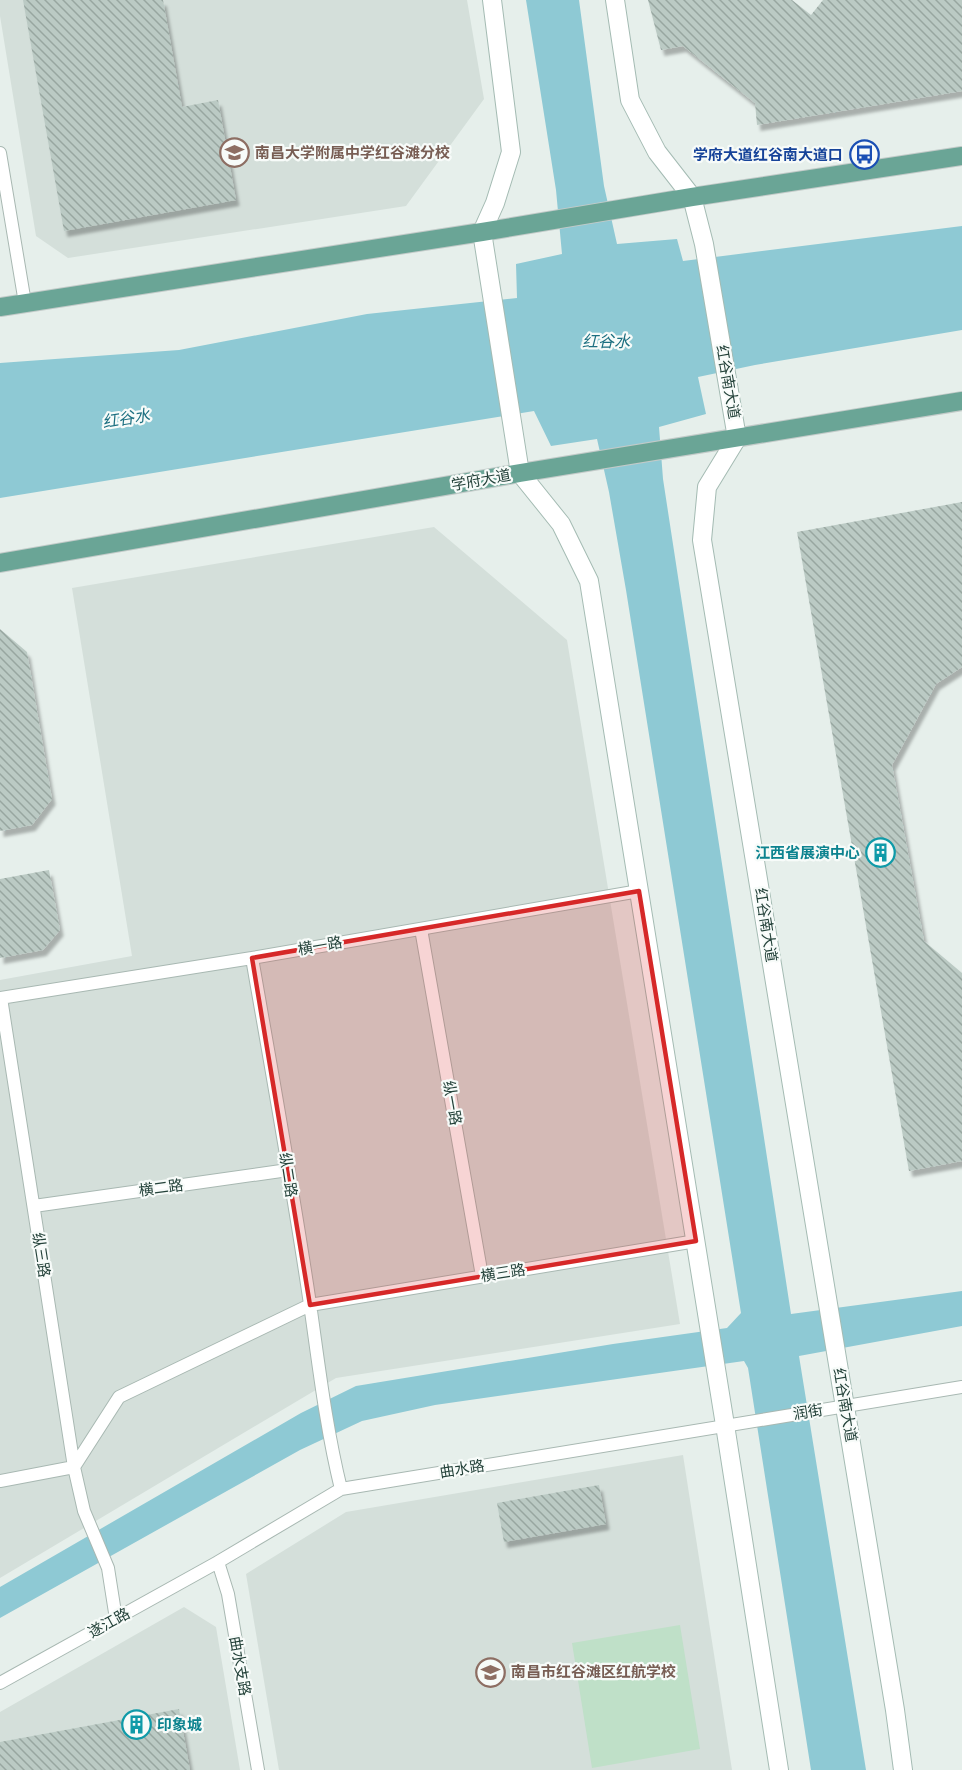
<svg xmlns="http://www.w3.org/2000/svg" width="962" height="1770" font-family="Commissioner,'Noto Sans SC',sans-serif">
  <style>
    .built { fill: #d4dfda }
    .garden { fill: #bfe0c8 }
    .water { fill: #8ec9d4 }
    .building { fill: url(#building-back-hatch); filter: url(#shadow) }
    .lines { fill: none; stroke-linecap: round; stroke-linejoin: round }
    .minor-casing { stroke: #a8b8b2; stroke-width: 14 }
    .secondary-casing { stroke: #a4bbb3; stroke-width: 20 }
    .primary-casing { stroke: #c2cac8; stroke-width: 20 }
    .minor { stroke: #fff; stroke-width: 12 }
    .secondary { stroke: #fff; stroke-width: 18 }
    .primary { stroke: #6aa596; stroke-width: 18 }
    .marked { fill: #d62828; fill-opacity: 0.2; stroke: #d62828; stroke-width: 4.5; stroke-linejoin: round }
    .labels { text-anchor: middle; stroke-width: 4.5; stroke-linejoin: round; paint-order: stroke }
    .education-label { font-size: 15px; font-weight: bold; fill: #785e54; stroke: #f7fbf9; text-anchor: start }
    .transit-label { font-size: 15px; font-weight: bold; fill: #164399; stroke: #f7fbf9; text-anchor: end }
    .street-label { font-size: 15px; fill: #24423a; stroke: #f7fbf9 }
    .culture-label { font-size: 15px; font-weight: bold; fill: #0d838f; stroke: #f7fbf9; text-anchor: end }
    .water-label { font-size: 16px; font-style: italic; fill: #1c6f80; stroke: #f7fbf9 }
  </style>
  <defs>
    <pattern id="building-back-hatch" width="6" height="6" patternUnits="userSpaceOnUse" patternTransform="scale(1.5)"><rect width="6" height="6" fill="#bbcac4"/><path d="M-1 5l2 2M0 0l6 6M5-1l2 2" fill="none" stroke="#98a6a0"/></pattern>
    <filter id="shadow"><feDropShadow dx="3.5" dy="6" stdDeviation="1.5" flood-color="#0004"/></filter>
  </defs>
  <rect width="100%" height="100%" fill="#e6efeb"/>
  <path class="built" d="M0,0H467L484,99L406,206L68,258L36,236L0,16Z
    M434,527L567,640L680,1324L336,1378L0,1578V980L132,956L72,588Z
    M683,1455L732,1770H279L246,1574L346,1512Z
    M184,1607L216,1627L240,1770H0V1712Z"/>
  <path class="garden" d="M680,1625L700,1749L592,1768L572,1643Z"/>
  <path class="water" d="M526,0H579L604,186L617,244L677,239L683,261L962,226V330L755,365L698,377L706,414L659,427L663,479L791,1314L962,1291V1326L799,1356L866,1770H811L748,1368L744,1361L435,1405L362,1421L300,1450L0,1618V1587L301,1413L356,1386L613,1344L727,1328L741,1313L626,590L609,492L597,439L551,446L534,411L0,498V363L179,350L367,314L517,298L516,264L562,254L556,190Z"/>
  <path class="building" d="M23,0H163L182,107L218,100L236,200L64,231Z
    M648,0H792L811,15L823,0H962V91L757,125L755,103L683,46L661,50Z
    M962,502V667L936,684L892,765L924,941L962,973V1161L909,1171L797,532Z
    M0,629L27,652L52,799L32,825L0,831Z
    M49,870L60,930L43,950L0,958V879Z
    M599,1485L606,1524L504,1542L497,1503Z
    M179,1709L190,1770H0V1742Z"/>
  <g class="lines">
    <defs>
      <path id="minor" d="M0,153L25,303
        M421,929L482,1276
        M252,958C272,1073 293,1189 310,1304C319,1367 326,1428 341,1489
        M0,998L252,958L639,891
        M1,998L74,1467L84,1511L108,1568L116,1619
        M34,1206L288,1170
        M0,1481L74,1467L119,1397L310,1305L696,1241
        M218,1562L228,1594L258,1770
        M0,1683L218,1562L341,1489L962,1387"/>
      <path id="secondary" d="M492,0L511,152L495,203L482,232L520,473L561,524L589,581L725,1425L779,1770
        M615,0L630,100L657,152L692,197L704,244L737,438L707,487L702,540L895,1710L903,1770"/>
      <path id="primary" d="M0,307L482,232L692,197L962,156
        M0,563L520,473L962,401"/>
    </defs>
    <use href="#minor" class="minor-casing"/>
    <use href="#secondary" class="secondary-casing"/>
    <use href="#primary" class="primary-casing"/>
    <use href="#minor" class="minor"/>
    <use href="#secondary" class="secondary"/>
    <use href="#primary" class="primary"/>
  </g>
  <path class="marked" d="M639,891L696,1241L310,1305L252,958Z"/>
  <defs>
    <symbol id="school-ring" viewBox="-11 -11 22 22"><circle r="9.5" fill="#f7fbf9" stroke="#8d6e63" stroke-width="1.5"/><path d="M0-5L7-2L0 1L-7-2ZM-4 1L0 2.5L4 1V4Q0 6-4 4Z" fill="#8d6e63"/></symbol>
    <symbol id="bus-ring" viewBox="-11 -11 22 22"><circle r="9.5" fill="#f7fbf9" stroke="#1a4fb4" stroke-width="1.5"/><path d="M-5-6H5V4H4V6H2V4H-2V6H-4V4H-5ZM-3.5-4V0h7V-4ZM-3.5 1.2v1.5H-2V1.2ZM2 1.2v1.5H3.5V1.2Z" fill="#1a4fb4"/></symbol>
    <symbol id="building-ring" viewBox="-11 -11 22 22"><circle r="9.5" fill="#f7fbf9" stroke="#0f9aa8" stroke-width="1.5"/><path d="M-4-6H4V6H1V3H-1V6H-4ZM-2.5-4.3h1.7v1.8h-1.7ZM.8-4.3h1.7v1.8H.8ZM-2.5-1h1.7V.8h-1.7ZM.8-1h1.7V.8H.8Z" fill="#0f9aa8"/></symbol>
  </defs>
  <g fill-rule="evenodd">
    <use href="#school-ring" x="218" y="136" width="33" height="33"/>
    <use href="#bus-ring" x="848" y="138" width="33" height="33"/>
    <use href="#building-ring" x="864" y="836" width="33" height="33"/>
    <use href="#school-ring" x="474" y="1656" width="33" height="33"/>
    <use href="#building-ring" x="120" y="1708" width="33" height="33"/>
  </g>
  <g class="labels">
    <g class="education-label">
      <text x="255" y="158">南昌大学附属中学红谷滩分校</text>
      <text x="511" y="1677">南昌市红谷滩区红航学校</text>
    </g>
    <g class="transit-label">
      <text x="843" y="160">学府大道红谷南大道口</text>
    </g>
    <g class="street-label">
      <text transform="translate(728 382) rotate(80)" y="5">红谷南大道</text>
      <text transform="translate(481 480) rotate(-10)" y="5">学府大道</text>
      <text transform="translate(766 925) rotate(81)" y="5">红谷南大道</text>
      <text transform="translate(320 946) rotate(-10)" y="5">横一路</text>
      <text transform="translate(452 1103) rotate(80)" y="5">纵一路</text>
      <text transform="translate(288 1175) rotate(81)" y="5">纵二路</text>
      <text transform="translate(161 1188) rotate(-8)" y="5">横二路</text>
      <text transform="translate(41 1255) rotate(81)" y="5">纵三路</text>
      <text transform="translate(503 1273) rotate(-9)" y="5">横三路</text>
      <text transform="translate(845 1405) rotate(80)" y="5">红谷南大道</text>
      <text transform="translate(808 1412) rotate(-9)" y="5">润街</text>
      <text transform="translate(462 1469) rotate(-9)" y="5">曲水路</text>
      <text transform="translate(109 1623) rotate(-29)" y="5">遂江路</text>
      <text transform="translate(240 1666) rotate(80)" y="5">曲水支路</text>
    </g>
    <g class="culture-label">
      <text x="860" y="858">江西省展演中心</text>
      <text x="157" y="1730" text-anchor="start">印象城</text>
    </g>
    <g class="water-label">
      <text x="606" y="347">红谷水</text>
      <text transform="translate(126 418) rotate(-9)" y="6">红谷水</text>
    </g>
  </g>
</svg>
